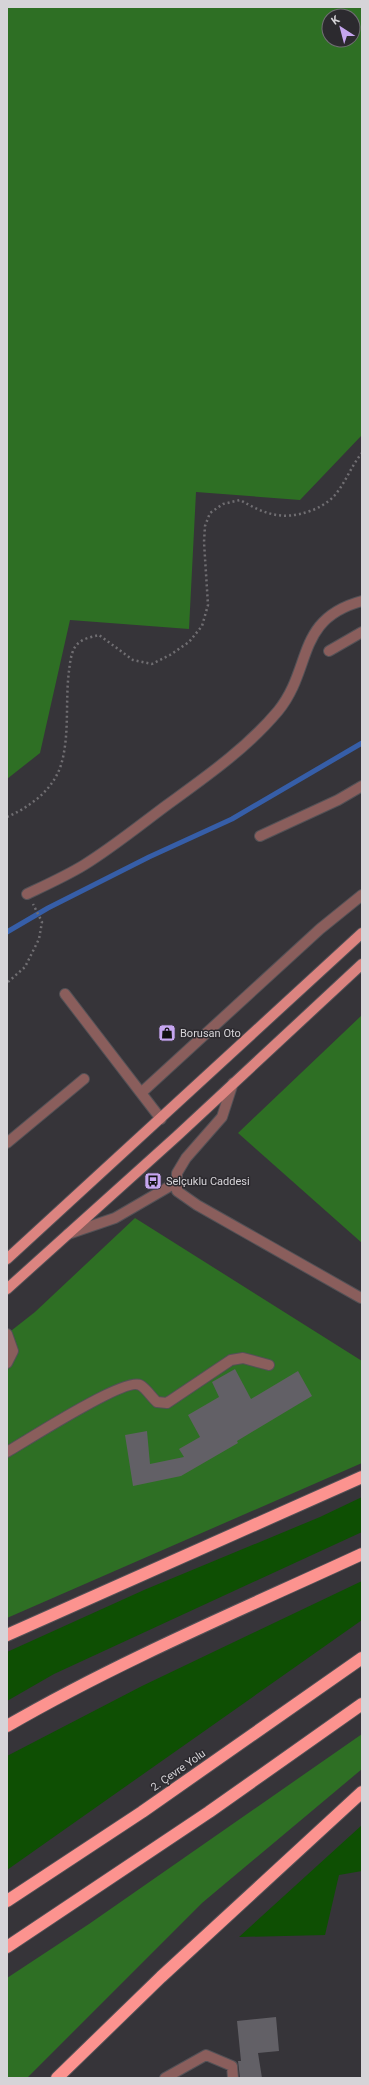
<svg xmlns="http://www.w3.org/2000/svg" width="369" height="2085" font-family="Roboto,sans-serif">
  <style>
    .green { fill: #0e4f03 }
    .forest { fill: #2e6f24; fill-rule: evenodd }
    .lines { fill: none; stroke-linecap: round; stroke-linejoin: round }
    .stream { stroke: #365ea8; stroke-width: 5 }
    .building { fill: #626066 }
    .minor-casing { stroke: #535156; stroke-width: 12 }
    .major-casing { stroke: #535156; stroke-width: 12 }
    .highway-casing { stroke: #535156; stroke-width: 14 }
    .path { stroke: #706e72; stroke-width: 2.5; stroke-dasharray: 2 3; stroke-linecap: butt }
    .minor { stroke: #8a5e5c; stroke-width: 10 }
    .major { stroke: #dc8480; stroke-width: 10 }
    .highway { stroke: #fc938f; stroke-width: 12 }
    .labels { text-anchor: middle; stroke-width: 3; stroke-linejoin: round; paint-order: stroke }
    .poi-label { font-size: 11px; fill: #d6d4d8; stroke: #2c2a2f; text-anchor: start }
    .street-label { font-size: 11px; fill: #d6d4d8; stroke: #2c2a2f }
  </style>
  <rect width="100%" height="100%" fill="#363439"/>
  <path class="green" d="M362,1497V1532L54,1674L7,1701V1652L144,1590L320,1517Z
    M362,1581V1620L7,1870V1756L142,1686Z
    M362,1825V1871L339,1875L325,1935L239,1937Z"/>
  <path class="forest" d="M7,7H362V435L300,500L196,492L189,629L70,620L40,753L7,779ZM329,16H353V40H329Z
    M362,1015V1243L238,1133Z
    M135,1218L362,1361V1463L7,1618V1334L35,1312Z
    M362,1734V1769L202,1903L27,2078H7V1978L89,1924Z"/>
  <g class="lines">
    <path class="stream" d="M7,932L48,908L149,857L232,819L362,743"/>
  </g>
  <path class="building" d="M235,1369L251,1399L298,1371L312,1396L237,1441L238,1443L181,1476L133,1486L125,1435L147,1431L150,1464L184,1457L179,1449L200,1437L188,1415L219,1397L212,1382Z
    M276,2017L279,2051L258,2053L262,2078H240L238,2061H241L237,2021Z"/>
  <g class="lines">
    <defs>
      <path id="minor" d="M329,651L362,632
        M260,836L338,800L362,786
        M27,894C46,885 66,876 84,865C113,847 140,825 167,805C207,776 247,748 278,711C313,668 295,619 362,601
        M65,994L141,1093
        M233,1083L222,1117L186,1158L177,1173V1191L197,1205L361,1298
        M161,1119L141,1093L320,929L362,895
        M7,1143L84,1079
        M68,1234L115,1218L177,1182
        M7,1334L13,1351L7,1363
        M7,1452C26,1441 125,1377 140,1385C146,1388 152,1398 157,1402L167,1403L231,1360L243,1358L269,1365
        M165,2078L206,2055L232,2066L233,2078"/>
      <path id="major" d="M7,1259L362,933
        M7,1289L177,1136L362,964"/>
      <path id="highway" d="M7,1635L362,1477
        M7,1726C121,1660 243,1609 362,1554
        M7,1901L142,1812L362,1658
        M7,1947L209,1812L362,1704
        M57,2078L161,1977L362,1792"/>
    </defs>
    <use href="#minor" class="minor-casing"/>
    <use href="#major" class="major-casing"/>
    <use href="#highway" class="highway-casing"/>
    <path class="path" d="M7,817C30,807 53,790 61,765C70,735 65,701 69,671C70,663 71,653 75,647C80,639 91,637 99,635L133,660L152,664L170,655L189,642L202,626L208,605L204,542L205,526L210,513L223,504L240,500C265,514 282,521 310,511C319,508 329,502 335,495C346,482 351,466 362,453
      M8,982L25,967L39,939L42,922L33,904"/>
    <use href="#minor" class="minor"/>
    <use href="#major" class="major"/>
    <use href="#highway" class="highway"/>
  </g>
  <defs>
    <symbol id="shop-square" viewBox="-11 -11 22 22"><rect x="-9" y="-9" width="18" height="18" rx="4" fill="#c6a6f0" stroke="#2c2a2f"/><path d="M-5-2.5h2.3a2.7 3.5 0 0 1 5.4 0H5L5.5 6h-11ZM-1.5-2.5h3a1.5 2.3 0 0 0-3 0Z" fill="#111"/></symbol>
    <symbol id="bus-square" viewBox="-11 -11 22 22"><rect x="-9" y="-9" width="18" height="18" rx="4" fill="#c6a6f0" stroke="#2c2a2f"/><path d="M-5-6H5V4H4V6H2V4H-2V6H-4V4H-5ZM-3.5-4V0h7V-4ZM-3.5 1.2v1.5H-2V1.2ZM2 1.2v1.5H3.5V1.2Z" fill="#111"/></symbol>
  </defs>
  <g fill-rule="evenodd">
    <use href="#shop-square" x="157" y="1023" width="20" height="20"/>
    <use href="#bus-square" x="143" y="1171" width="20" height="20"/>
  </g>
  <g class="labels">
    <g class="poi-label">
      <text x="180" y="1037">Borusan Oto</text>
      <text x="166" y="1185">Selçuklu Caddesi</text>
    </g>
    <g class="street-label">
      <text transform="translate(178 1770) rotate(-35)" y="4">2. Çevre Yolu</text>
    </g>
  </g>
  <rect width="369" height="2085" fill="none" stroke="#d6d4d8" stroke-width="16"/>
  <g transform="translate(341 28) rotate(324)"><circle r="19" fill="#2c2a2f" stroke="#706e73"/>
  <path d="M0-3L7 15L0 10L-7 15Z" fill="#c6a6f0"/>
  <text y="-6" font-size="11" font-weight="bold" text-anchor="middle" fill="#d6d4d8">K</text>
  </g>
</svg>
